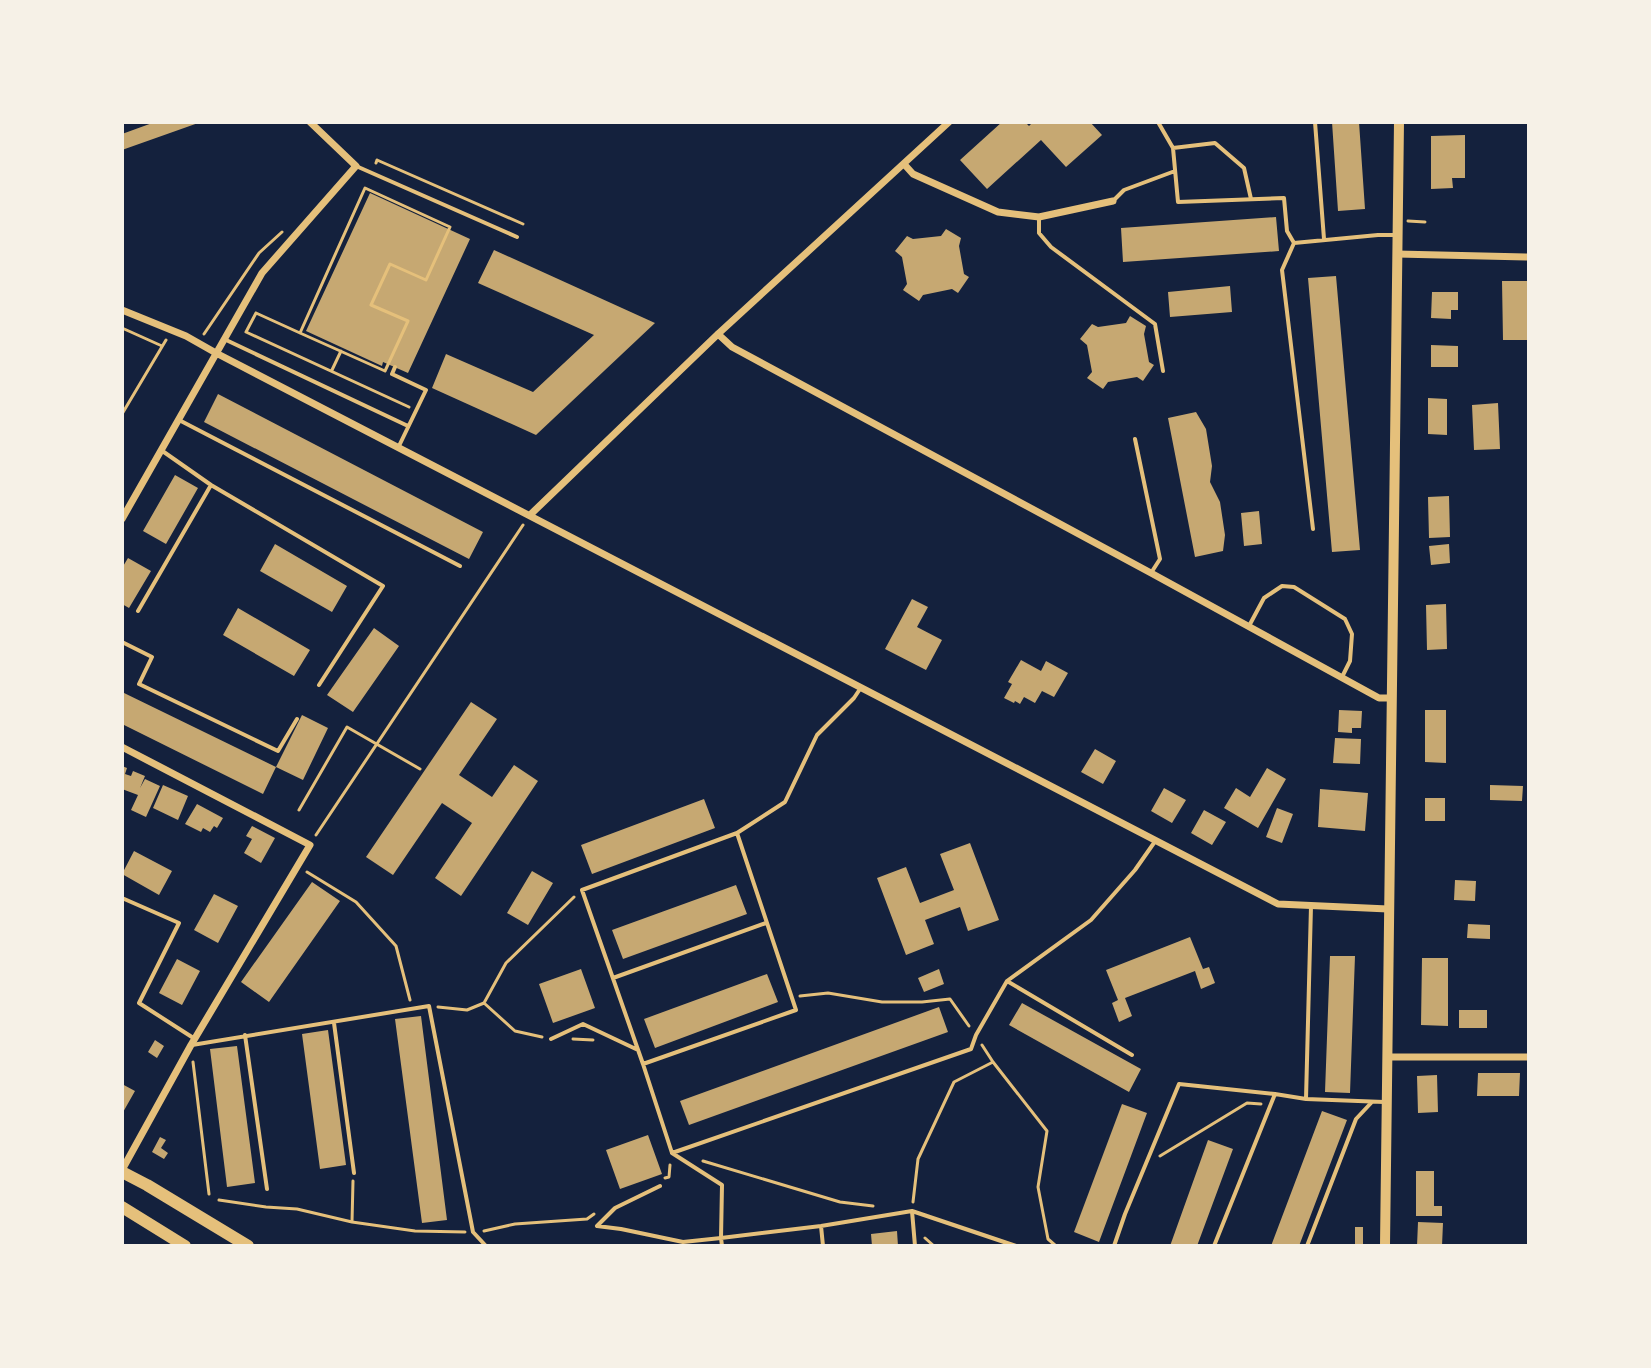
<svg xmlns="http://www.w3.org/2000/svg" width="1651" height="1368" font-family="'PT Serif',serif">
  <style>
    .building { fill: #c6a872 }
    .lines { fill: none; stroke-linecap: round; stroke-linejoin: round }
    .path { stroke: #e5c07b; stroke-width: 3 }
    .service { stroke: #e5c07b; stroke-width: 4 }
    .minor { stroke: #e5c07b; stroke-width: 7 }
    .secondary { stroke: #e5c07b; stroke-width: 10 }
    .primary { stroke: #e5c07b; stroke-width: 12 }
  </style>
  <rect width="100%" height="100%" fill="#14213d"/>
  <path class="building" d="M155,122H201L122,150V134Z
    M1002,122H1025L1029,126L1033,122H1090L1102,135L1066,167L1041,140L987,189L960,160Z
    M1332,122H1359L1365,209L1338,211Z
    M1465,135V178H1452L1453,188L1431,189V136Z
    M370,193L470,239L408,373L383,362L382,366L306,331Z
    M1276,217L1279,251L1123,262L1121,228Z
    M946,229L961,238L959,246L964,274L969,277L958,293L952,289L923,295L919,301L903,290L907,284L902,257L895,251L907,236L913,239L941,236Z
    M494,250L655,323L536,435L432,388L446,354L533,392L594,335L478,283Z
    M1336,276L1360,550L1332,552L1308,278Z
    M1502,281H1529V340H1503Z
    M1230,286L1232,312L1170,317L1168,292Z
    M1432,292H1458V310H1451V319L1431,318Z
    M1130,316L1146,326L1144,334L1149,362L1154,365L1143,381L1137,377L1108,382L1103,389L1087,378L1092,372L1087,345L1080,339L1092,324L1098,327L1126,323Z
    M1431,345L1458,346V367H1431Z
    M218,394L483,532L469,559L204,422Z
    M1428,398L1447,399V435L1428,434Z
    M1498,403L1500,449L1474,450L1472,405Z
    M1196,412L1206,429L1212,466L1210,482L1220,502L1225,535L1223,551L1195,557L1168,418Z
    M175,475L198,488L166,544L143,531Z
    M1449,496L1450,537L1429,538L1428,497Z
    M1259,511L1262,544L1244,546L1241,513Z
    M275,544L347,586L332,612L260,571Z
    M1449,544L1450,563L1431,565L1429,546Z
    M128,558L151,571L129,608L122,604V568Z
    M912,599L928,607L917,627L942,640L926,670L885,649Z
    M1446,604L1447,649L1427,650L1426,605Z
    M238,608L310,650L294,676L223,635Z
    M374,628L399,646L353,712L327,695Z
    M1021,660L1041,671L1046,661L1068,673L1054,697L1042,691L1035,703L1024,697L1020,704L1015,701L1014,703L1004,698L1012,684L1008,682Z
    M122,692L276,767L263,794L122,724Z
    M471,702L497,719L459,775L492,797L514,765L538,781L461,896L435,878L472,823L442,803L393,875L366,857Z
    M1339,710L1362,711L1361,728H1352V733L1338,732Z
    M1425,710H1446V763L1425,762Z
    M302,715L328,728L303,780L276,767Z
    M1335,738L1361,739L1360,764L1333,763Z
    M1095,749L1116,761L1103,784L1081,772Z
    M122,766L127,768L125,774L131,776L133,771L145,776L140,788L145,779L160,786L146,817L131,810L138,795L122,789Z
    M1267,768L1286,779L1258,828L1224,808L1236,788L1250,797Z
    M163,785L188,796L178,820L153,808Z
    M1490,785L1523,786L1522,801L1490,800Z
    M1164,788L1186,800L1172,823L1151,811Z
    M1320,789L1368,793L1365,831L1318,827Z
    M1425,798H1445V821H1425Z
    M704,799L715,828L592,874L581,845Z
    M197,804L223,818L217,828L214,826L210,832L203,828L201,832L185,824Z
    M1277,808L1293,814L1282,843L1266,837Z
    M1204,810L1226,822L1212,845L1191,833Z
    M252,826L275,838L261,863L244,853L252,839L246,836Z
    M970,843L999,920L968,931L960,907L925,920L934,944L906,955L877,878L906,867L920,903L954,890L940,854Z
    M134,851L172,871L159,895L122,874Z
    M532,871L553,883L528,925L507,913Z
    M1455,880L1476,881L1475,901L1454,900Z
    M312,882L340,901L269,1002L241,982Z
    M736,885L747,914L623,959L612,930Z
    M214,894L238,906L218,943L194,930Z
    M1468,924L1490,925V939L1467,938Z
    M1190,937L1203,969L1209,967L1215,983L1201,989L1195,971L1125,998L1132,1016L1119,1022L1112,1003L1118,1000L1106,970Z
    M1330,956H1355L1350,1093L1325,1092Z
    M1422,958H1448V1026L1421,1025Z
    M177,959L200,971L182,1005L159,993Z
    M581,969L595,1008L553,1023L539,984Z
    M939,969L944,984L924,992L918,978Z
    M767,974L778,1002L655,1048L644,1019Z
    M1022,1003L1141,1069L1129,1092L1009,1025Z
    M939,1007L948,1032L689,1125L680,1101Z
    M1459,1010H1487V1028H1459Z
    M421,1016L447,1220L422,1223L395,1019Z
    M328,1030L346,1165L320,1169L302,1034Z
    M155,1040L164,1046L157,1058L148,1052Z
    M237,1046L255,1183L227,1187L210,1049Z
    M1478,1073H1520L1519,1096H1477Z
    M1437,1075L1438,1112L1418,1113L1417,1076Z
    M122,1084L135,1091L122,1114Z
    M1122,1104L1147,1113L1099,1242L1074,1232Z
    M1322,1111L1347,1120L1299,1246H1271Z
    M648,1135L662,1174L620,1189L606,1150Z
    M160,1137L166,1140L161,1148L168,1153L164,1159L152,1152Z
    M1208,1140L1233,1149L1197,1246H1170Z
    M1416,1171H1434V1206H1442V1216H1416Z
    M1418,1222L1443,1223L1442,1246H1417Z
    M1355,1227H1363V1246H1355Z
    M897,1231L898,1246H872L871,1234Z"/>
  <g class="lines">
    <path class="path" d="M376,163L377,160L523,224
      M365,188L450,227L426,280L390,264L371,305L408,321L385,371L300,333Z
      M1408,221L1425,222
      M256,313L246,332L409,407
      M256,313L300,333
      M122,328L162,346
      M204,334L259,253L282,232
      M332,370L341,351
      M122,414L166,340
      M299,810L347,727L420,769
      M316,835L523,525
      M307,872L356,902L396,946L410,1000
      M800,996L828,993L882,1002H922L950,999L969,1026
      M484,1003L506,963L574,897
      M438,1007L467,1010L484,1003L515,1031L542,1037
      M573,1039L593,1040
      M982,1045L993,1062L1047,1131L1038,1187L1048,1239L1056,1246
      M193,1062L209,1194
      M1160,1156L1247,1103L1261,1104
      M703,1161L840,1202L873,1206
      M665,1178L669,1177L670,1165
      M219,1200L266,1207L297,1209L352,1222L415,1231L465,1232
      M913,1202L918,1159L954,1082L993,1062
      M352,1222L353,1181
      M484,1231L515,1224L587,1219L594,1214
      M925,1238L934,1246"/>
    <path class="service" d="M1158,122L1173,148L1178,202L1284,198L1287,231L1294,243
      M1315,122L1324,239
      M1173,148L1215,143L1244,168L1251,199
      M356,166L517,237
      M1113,201L1124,190L1175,171
      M1039,217V233L1051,247L1155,324L1163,371
      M224,339L408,426
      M395,367L392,374L426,390L398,448
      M179,420L460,566
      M1135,439L1160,559L1151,573
      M161,450L211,485L383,586L319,685
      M1313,529L1282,270L1294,243L1378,235H1397
      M138,611L211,485
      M1249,626L1264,598L1282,586L1294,587L1345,619L1352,634L1350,661L1342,677
      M122,642L152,657L139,684L278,751L297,719
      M122,898L179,923L139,1003L195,1039
      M613,978L766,923
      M1007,981L1132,1055
      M334,1023L354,1173
      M245,1035L267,1189
      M551,1039L583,1024L638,1050
      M192,1045L429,1006L473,1232L486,1246
      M643,1064L796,1010L737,833L785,802L817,735L854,698L860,689
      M1306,1099L1311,906
      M672,1153L643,1064L582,890L737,833
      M660,1186L615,1208L597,1226L621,1229L683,1242L721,1238L722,1246
      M912,1211L915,1246
      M821,1226L823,1246
      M1016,1246L912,1211L821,1226L721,1238L722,1185L672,1153L971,1049L976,1035L1007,981L1091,920L1135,870L1156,840
      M1114,1246L1125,1214L1179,1084L1275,1094L1306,1099L1384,1102
      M1214,1246L1275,1094
      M1307,1246L1356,1119L1371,1103"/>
    <path class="minor" d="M904,164L913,174L998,212L1039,217L1113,201
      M1397,254L1529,257
      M122,310L186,336L216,353L1278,904L1388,909
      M718,334L732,347L1151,573L1379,698H1391
      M530,515L718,334L949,122
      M122,519L262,273L356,166L310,122
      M122,747L310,845L191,1045L122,1170
      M1388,1057H1529"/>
    <path class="secondary" d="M1385,1246L1399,122"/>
    <path class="primary" d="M122,1172L147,1185L248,1246
      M122,1207L185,1246"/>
  </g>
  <rect width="1651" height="1368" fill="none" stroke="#f6f1e7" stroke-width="248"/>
</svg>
